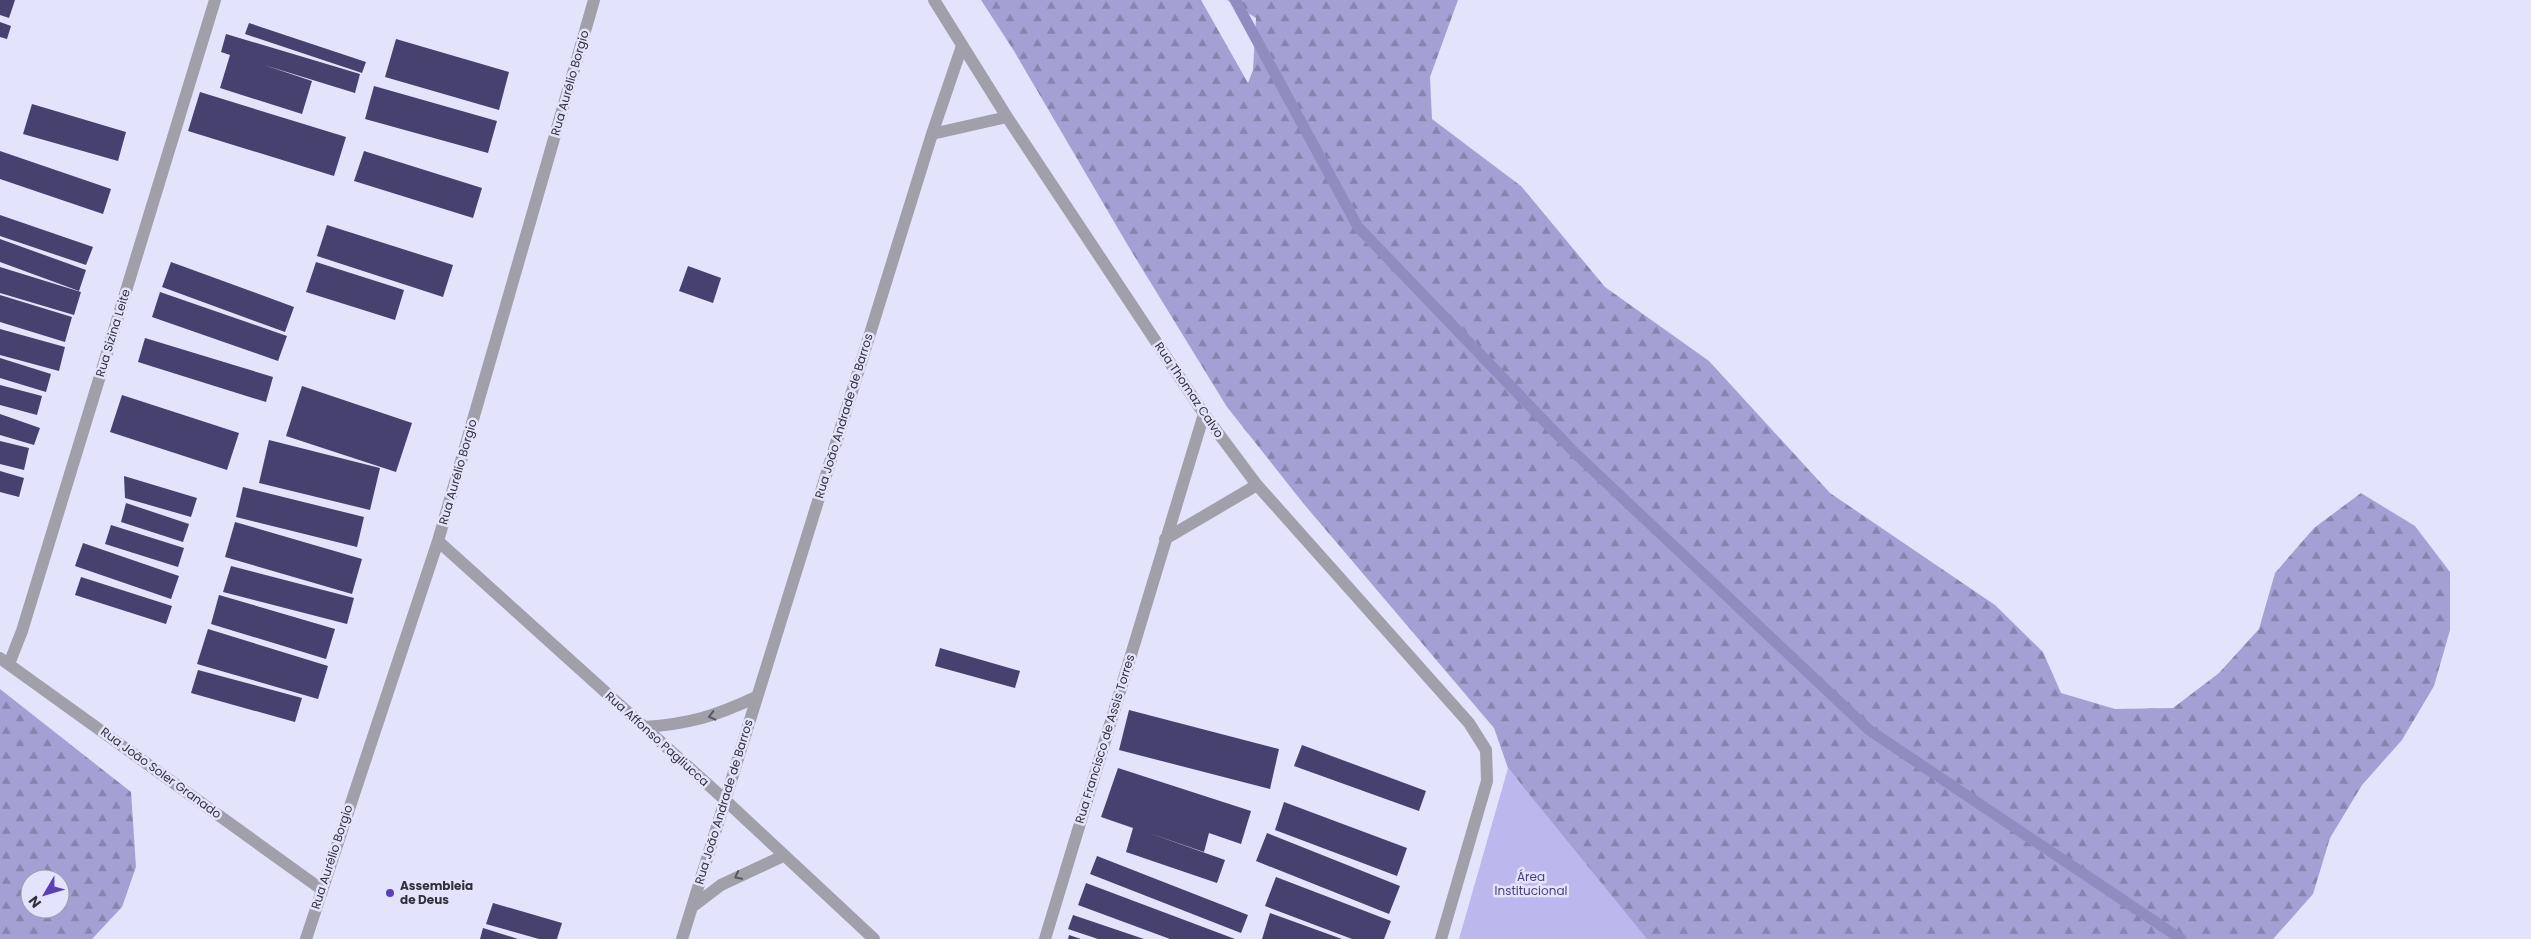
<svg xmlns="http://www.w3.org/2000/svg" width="2531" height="939" font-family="Poppins,sans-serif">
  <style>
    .forest { fill: url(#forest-firs); fill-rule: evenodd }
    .green { fill: #bcb8ee }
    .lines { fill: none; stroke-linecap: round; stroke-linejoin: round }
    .stream { stroke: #918cc0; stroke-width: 11 }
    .building { fill: #46416e }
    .minor { stroke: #a09faa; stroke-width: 12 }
    .oneway { stroke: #585862 }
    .poi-dot { fill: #5b3fb7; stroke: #e4e3fc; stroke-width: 2 }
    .labels { text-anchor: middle; stroke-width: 5; stroke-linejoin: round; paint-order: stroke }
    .street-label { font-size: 12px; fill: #32313b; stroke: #e4e3fc }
    .park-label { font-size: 12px; fill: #4b4082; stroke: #e4e3fc }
    .poi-label { font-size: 12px; font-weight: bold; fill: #32313b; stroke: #e4e3fc; text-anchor: start }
  </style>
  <defs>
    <pattern id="forest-firs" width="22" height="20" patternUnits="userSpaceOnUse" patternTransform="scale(1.25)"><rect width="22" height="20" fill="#a4a0d4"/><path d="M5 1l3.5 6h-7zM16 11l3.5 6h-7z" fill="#8683ad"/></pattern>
  </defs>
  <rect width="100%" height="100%" fill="#e4e3fc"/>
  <path class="forest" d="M981,0H1201L1248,83L1253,70L1256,18L1227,0H1458L1430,77L1432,119L1521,186L1605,287L1709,361L1830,493L1995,605L2043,652L2061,693L2115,709L2173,708L2219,673L2259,629L2275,573L2314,528L2361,493L2415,526L2450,572V630L2434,686L2402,740L2362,785L2330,838L2313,894L2273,939H1530L1520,783L1508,768L1494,728L1303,503L1227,407L1130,249L1014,51Z
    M0,689L131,792L136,867L122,907L92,939H0ZM30,879H60V909H30Z"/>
  <path class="green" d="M1508,768L1647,939H1459Z"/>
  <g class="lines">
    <path class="stream" d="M1235,0L1358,227L1576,454L1869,730L2181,939"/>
  </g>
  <path class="building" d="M0,0H15L9,18L0,15Z
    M0,22L11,26L7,39L0,37Z
    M249,23L366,62L362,73L245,34Z
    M226,34L360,74L355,93L264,65L312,81L302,114L220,88L230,55L221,52Z
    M396,39L509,72L499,110L385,77Z
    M374,86L497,121L488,153L365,119Z
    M200,92L346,137L334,176L188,131Z
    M32,104L126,132L118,161L23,134Z
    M0,151L111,189L103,214L0,179Z
    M364,151L482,188L473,218L354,181Z
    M0,215L93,247L86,265L0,236Z
    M327,225L453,265L443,297L317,256Z
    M0,239L86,270L79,291L0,262Z
    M171,262L294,307L285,332L162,287Z
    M316,262L404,290L395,320L306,292Z
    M688,266L721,278L713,303L679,291Z
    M0,267L81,292L74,315L0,293Z
    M160,292L287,336L278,361L152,317Z
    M0,295L72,317L65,342L0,322Z
    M0,329L65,347L59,371L0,355Z
    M145,338L273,377L266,402L138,362Z
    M0,358L51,374L46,392L0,378Z
    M0,385L42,396L37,415L0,405Z
    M302,386L412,423L396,472L286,436Z
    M122,395L239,433L227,470L110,432Z
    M0,414L40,428L34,445L0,435Z
    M269,440L380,468L370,510L259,483Z
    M0,441L29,448L24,470L0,464Z
    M0,471L24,478L19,497L0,492Z
    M124,476L197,498L191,517L125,498Z
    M243,487L364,517L357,547L236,517Z
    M126,503L189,524L183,542L121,522Z
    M235,522L362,559L352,594L225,557Z
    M111,525L184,548L178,567L105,544Z
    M83,543L179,576L171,599L75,566Z
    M231,566L354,598L347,624L223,592Z
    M81,577L172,606L166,624L75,595Z
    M219,595L335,629L326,659L211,624Z
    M208,629L328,666L318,699L197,664Z
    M940,648L1020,671L1015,688L935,666Z
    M198,670L302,698L295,722L191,693Z
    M1129,710L1279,749L1270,789L1119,750Z
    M1302,745L1426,791L1419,811L1294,766Z
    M1118,768L1251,811L1241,844L1209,833L1204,852L1146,832L1225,860L1217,883L1126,852L1133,828L1101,817Z
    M1284,802L1407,848L1397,876L1275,830Z
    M1267,833L1400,886L1389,914L1256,861Z
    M1097,856L1248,915L1241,933L1090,874Z
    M1276,877L1391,921L1384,939H1352L1265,906Z
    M1086,883L1235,939H1170L1078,905Z
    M493,903L562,923L557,939H539L486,924Z
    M1270,913L1342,939H1262Z
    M1073,915L1144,939H1098L1068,929Z
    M483,928L518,939H480Z
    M1069,935L1081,939H1068Z"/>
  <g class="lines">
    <path class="minor" d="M934,0L1007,117L1204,414L1257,485L1469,723L1486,750L1487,781L1441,939
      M932,134L1007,117
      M1165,539L1257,485
      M438,541L724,799L874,939
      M0,658L321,889
      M9,664L22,631L215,0
      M644,727C689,724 716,716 756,697
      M692,907L721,885L783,856
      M306,939L438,541L594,0
      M682,939L932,134L962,46
      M1045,939L1204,414"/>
  </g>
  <defs><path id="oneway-chevron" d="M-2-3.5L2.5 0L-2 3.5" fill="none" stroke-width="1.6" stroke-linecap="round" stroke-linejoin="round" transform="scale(1.25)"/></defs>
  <g class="oneway">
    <use href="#oneway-chevron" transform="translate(712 716) rotate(166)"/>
    <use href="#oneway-chevron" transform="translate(738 876) rotate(153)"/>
  </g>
  <circle class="poi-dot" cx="390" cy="893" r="5"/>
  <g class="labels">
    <g class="street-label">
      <text transform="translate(570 83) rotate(-74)" y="4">Rua Aurélio Borgio</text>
      <text transform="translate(113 333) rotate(-73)" y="4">Rua Sizina Leite</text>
      <text transform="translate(1189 390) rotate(56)" y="4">Rua Thomaz Calvo</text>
      <text transform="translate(844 416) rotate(-73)" y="4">Rua João Andrade de Barros</text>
      <text transform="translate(458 472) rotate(-74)" y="4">Rua Aurélio Borgio</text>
      <text transform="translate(657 739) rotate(42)" y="4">Rua Affonso Pagliucca</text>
      <text transform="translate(1105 739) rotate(-73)" y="4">Rua Francisco de Assis Torres</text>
      <text transform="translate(161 773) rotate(36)" y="4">Rua João Soler Granado</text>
      <text transform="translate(724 802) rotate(-73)" y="4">Rua João Andrade de Barros</text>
      <text transform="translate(332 857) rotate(-72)" y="4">Rua Aurélio Borgio</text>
    </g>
    <g class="park-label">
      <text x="1531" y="881">Área<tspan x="1531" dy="14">Institucional</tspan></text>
    </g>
    <g class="poi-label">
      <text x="400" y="890">Assembleia<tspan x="400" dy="14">de Deus</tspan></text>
    </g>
  </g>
  <g transform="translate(45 894) rotate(232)"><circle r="24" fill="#e4e3fc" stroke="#9d9caf"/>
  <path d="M0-4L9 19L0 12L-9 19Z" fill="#5b3fb7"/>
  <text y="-8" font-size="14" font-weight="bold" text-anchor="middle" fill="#32313b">N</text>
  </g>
</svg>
